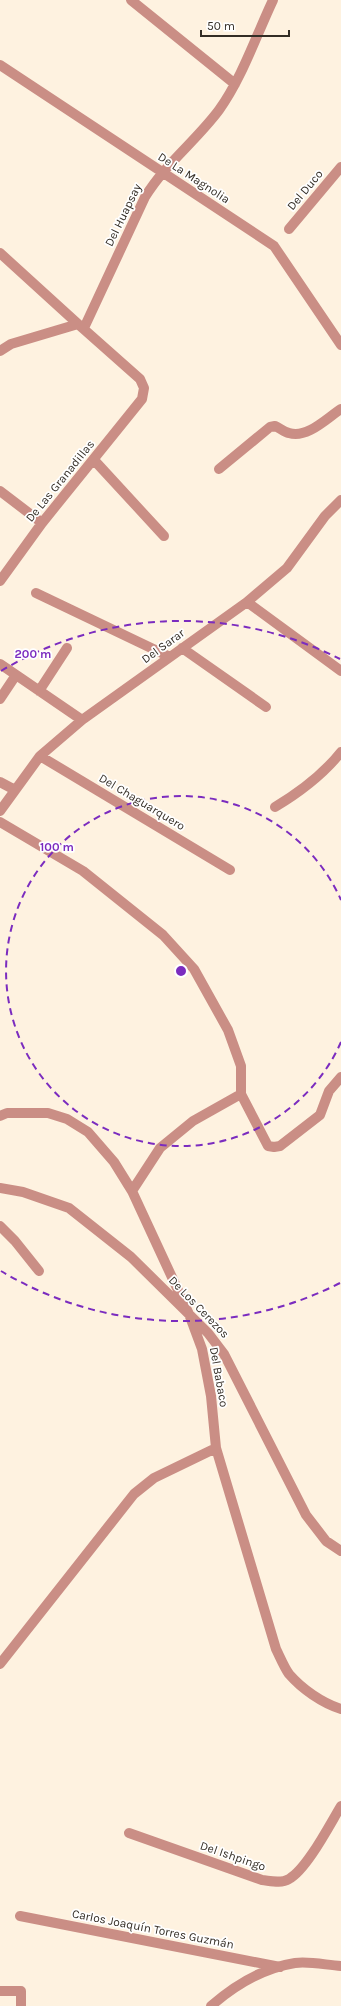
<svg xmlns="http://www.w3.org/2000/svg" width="341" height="2006" font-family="Karla,sans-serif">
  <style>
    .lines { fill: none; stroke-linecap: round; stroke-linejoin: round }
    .minor { stroke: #ca8e85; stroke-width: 10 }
    .ring { fill: none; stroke: #7b2cbf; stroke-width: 2; stroke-dasharray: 7 5 }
    .labels { text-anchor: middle; stroke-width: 3.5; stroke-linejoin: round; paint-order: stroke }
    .street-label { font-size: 12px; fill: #332d25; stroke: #fff }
    .centre { fill: #7b2cbf; stroke: #fff; stroke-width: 2 }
    .ring-label { font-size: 12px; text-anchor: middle; font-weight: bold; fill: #7b2cbf; stroke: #fff; stroke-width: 3.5; stroke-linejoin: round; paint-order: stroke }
  </style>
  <rect width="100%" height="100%" fill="#fef2e0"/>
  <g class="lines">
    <path class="minor" d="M131,0L235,84
      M0,65L274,246L341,345
      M289,229L341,167
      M0,253L78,324
      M84,328L145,197C165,164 196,141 219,110C242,78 256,36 273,0
      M0,351L11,344L78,324L140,379L144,388L142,399L42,523L0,581
      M94,460L164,536
      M219,469L270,427L275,426C280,428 284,432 289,433C307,439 327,418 341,409
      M0,491L42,523
      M36,593L170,657
      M247,602L341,671
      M182,648L266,707
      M0,664L82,720
      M39,691L67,648
      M0,699L16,675
      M40,756L230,870
      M0,782L15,790
      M275,807C300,792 322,776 341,752
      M0,811L40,756L82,720L247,602L287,568L325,516L341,500
      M0,822L83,871L163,935L194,969L228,1030L241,1066V1094L268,1146L274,1147L280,1146L320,1115L329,1091L341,1077
      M0,1116L7,1113H48L67,1119L88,1132L114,1162L132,1191L189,1314L202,1349L211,1396L216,1448L276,1649C280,1657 284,1667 289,1674C302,1689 322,1703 341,1709
      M0,1188L23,1192L69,1208L131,1257L208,1333L224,1354L306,1515L326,1541L341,1551
      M132,1191L160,1148L193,1121L241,1094
      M0,1226L15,1241L39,1271
      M0,1664L134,1494L154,1478L216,1448
      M129,1833L262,1880C271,1881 281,1884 289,1879C307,1869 330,1824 341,1806
      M20,1916L280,1967
      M0,1991H21V2006
      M211,2006C235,1985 263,1968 295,1963C309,1961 326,1965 341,1966"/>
  </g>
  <g class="ring">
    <path d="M341 1042A175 175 0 1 1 341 900"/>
    <path d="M340 1283A350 350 0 0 1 1 1271M1 671A350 350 0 0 1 340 659"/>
  </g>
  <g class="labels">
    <g class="street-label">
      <text transform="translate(194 178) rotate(33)" y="4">De La Magnolia</text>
      <text transform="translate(305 190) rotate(-50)" y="4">Del Duco</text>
      <text transform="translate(123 215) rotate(-64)" y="4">Del Huapsay</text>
      <text transform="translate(60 481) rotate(-51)" y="4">De Las Granadillas</text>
      <text transform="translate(163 646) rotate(-36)" y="4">Del Sarar</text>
      <text transform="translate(142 802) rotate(31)" y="4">Del Chaguarquero</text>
      <text transform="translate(199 1307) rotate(46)" y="4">De Los Cerezos</text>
      <text transform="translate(219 1377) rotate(80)" y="4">Del Babaco</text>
      <text transform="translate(233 1856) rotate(19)" y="4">Del Ishpingo</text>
      <text transform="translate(153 1929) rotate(11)" y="4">Carlos Joaquín Torres Guzmán</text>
    </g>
  </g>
  <circle cx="181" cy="971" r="6" class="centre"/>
  <g class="ring-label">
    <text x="33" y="658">200 m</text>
    <text x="57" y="851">100 m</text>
  </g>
  <path d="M201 30v6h88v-6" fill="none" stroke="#332d25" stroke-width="2"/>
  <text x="207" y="30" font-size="12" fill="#332d25" stroke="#ffffff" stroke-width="3" paint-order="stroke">50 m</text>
</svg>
